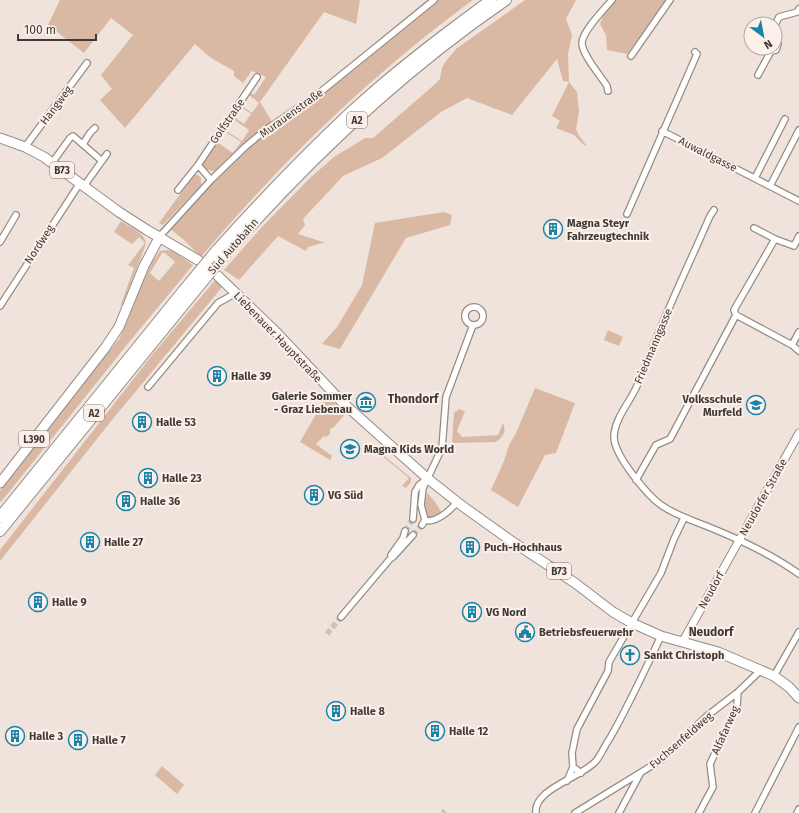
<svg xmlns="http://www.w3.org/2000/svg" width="799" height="813" font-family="'Fira Sans',sans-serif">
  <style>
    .green { fill: #d9b9a4; fill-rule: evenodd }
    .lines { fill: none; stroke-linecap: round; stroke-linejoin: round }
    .minor-tunnel { stroke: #ccc1bb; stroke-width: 5.5; stroke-dasharray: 5.5 3; stroke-linecap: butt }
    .minor-casing { stroke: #968c85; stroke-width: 8 }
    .tertiary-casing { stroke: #968c85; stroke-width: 9 }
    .primary-casing { stroke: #968c85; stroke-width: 11 }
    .motorway-casing { stroke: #968c85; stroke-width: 12 }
    .minor { stroke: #fff; stroke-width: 5.5 }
    .tertiary { stroke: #fff; stroke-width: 7 }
    .primary { stroke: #fff; stroke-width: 9 }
    .motorway { stroke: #fff; stroke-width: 10 }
    .motorway-bridge-casing { stroke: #968c85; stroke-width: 12; stroke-linecap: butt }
    .motorway-bridge { stroke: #fff; stroke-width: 10 }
    .labels { text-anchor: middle; stroke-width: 4; stroke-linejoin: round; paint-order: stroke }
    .shield { fill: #fcf0e9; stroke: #77716c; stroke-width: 1 }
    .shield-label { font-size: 10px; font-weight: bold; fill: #3e3a37 }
    .street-label { font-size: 11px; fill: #3e3a37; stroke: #fcf0e9 }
    .poi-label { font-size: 11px; font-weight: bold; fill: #3e3a37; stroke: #fcf0e9; text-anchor: start }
    .neighbourhood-label { font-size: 12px; font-weight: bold; fill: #3e3a37; stroke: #fcf0e9 }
  </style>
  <rect width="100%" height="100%" fill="#efe3dc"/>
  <path class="green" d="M60,0H360L356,24L324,12L260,102L274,125L314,94L427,0H473C373,73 281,162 201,257L184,240L168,227L218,173C207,169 205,172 201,159L248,91L254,95L266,77L252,71L243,83L234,76V71L211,58L195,44L125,128L100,100L112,89L101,75L133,35L111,18L84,53L48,25ZM249,95L259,103L252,113L242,106ZM241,107L251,114L244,124L234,117ZM233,119L249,130L242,141L225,130ZM224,131L241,142L233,153L217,142Z
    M525,0H576L566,19L572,35L568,54L569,82L577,92L579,112L576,129L578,134L586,145L585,146L574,135L556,128L560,121L552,116L569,82L563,81L557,59L512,115L467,98L441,112L382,158L343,176L303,219L305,225L298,234L323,242H326L308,247L306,251L278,236L239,280L224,270L262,227L310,178L334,157L365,138H373L434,85L440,79L442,68L446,61L456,49Z
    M617,0H667L627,54L607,50L606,35L600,24L604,13Z
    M194,175H198L201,178V185L164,224L162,225L159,223Z
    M444,212L452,215L450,225L406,238L340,349L322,344L337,327L362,285L375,223Z
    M121,221C129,227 145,232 146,244L124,302L120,307L134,268L128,265L145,243L139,237L132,244L114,232Z
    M167,250L173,251L193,265L130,341L1,502L0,501V491L35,443L120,338L144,279L153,261L160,251ZM162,253H165L175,262L159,281L150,273Z
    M216,279L223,286L112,420L0,561V550L153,354Z
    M608,330L623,337L619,346L604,340Z
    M535,388L575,403L556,453L545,455L518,507L491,490L504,461L509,445L516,433Z
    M327,395L345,414L334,427L330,429V434L326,437L324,436L316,444L332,456L330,460L300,442Z
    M754,399L766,406L761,413L749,406Z
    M459,409L465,411L457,431L462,437L498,435L503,423C507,431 503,438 495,442L454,443L452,441L454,413Z
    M369,445H371L411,478V482L406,488L402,486L409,478Z
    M427,493C434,499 438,507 443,514L430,519L428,518L425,503Z
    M162,766L184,785L177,794L155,775Z"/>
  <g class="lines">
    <path class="minor-tunnel" d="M405,531L413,519
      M413,535L422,525
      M327,634L341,617
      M443,813L445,811"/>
    <defs>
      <path id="minor" d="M775,25L779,17L797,12L799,9
        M767,48L771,51L776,50L778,44L775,41
        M631,56L670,0
        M758,75L771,51
        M608,91L607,86C601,76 582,55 582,43C582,32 604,9 612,0
        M662,131L799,201
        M83,144L90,133L95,128
        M25,147L87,63
        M52,163L70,138L73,136L102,161
        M198,165L211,180
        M755,178L785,119
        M84,186L107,154
        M770,186L799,130
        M178,190L198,165L257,77
        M714,210L710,216C693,255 675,293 659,332C651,351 644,370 636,388C629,403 614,420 614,437C614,455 647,495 661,505C678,517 698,522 716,530C745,542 774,556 799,574
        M627,214L697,54L695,52
        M754,228L775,239
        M160,236L211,180L245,147L263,132L318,94L434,0
        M0,242L16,215
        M0,306L80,183
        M465 316a9 9 0 1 1 18 0a9 9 0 1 1-18 0Z
        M736,315L734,310L775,239L794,246L799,236
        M792,345L799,332
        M148,387L218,303L236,293
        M636,480L656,445L670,439L736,315L792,345L799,351
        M413,519L415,492L419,485L427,479
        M425,520L421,505L423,488L442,448L446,397L473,325
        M425,520C435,524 451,510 457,502
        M422,525L425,520
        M391,555L403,538L405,531
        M341,617L390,559L393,557L413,535
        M774,676L799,632
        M581,773L573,767L572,753L577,729L608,671L609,662L661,573L674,539L684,518
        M567,781L573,767
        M536,813C533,789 581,778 596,761C601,755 605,745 610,738C629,705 645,670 661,636
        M575,813L661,760L707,716L738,692L760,671
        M619,813L640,774
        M699,813L713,787L710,764L737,706L738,692
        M755,813L799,727
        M797,813L799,809"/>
      <path id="tertiary" d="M683,641L799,433"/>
      <path id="primary" d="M0,138L25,147L44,157L119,212L147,230L198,260
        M218,276L277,333L341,401L427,478L461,505L510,540L575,583L613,612L632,623L661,636L718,652L774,676L789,687L799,698
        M0,483L105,348L119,327L144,266L160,236"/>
      <path id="motorway" d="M216,251C259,203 304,156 351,112C395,71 443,35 491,0
        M223,257C307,161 401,72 506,0
        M0,517L183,291
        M0,531L190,297"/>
    </defs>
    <use href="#minor" class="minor-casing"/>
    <use href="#tertiary" class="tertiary-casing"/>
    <use href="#primary" class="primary-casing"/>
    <use href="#motorway" class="motorway-casing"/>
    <use href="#minor" class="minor"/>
    <use href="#tertiary" class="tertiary"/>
    <use href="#primary" class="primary"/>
    <use href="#motorway" class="motorway"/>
    <defs>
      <path id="motorway-bridge" d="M183,291L216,251
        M190,297L223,257"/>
    </defs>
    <use href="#motorway-bridge" class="motorway-bridge-casing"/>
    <use href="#motorway-bridge" class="motorway-bridge"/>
  </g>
  <defs>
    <symbol id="building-ring" viewBox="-11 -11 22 22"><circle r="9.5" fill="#fcf0e9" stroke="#1983ab" stroke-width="1.5"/><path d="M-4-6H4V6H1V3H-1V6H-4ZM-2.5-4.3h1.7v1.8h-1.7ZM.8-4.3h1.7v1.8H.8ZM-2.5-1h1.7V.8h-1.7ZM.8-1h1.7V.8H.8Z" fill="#1983ab"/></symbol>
    <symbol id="museum-ring" viewBox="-11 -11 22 22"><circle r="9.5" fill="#fcf0e9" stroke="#1983ab" stroke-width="1.5"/><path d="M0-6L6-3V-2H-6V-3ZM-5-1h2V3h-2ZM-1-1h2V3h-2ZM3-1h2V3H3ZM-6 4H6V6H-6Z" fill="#1983ab"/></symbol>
    <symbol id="school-ring" viewBox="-11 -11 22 22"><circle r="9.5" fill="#fcf0e9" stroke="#1983ab" stroke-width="1.5"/><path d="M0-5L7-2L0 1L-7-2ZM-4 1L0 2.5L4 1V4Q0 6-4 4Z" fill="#1983ab"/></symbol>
    <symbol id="civic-ring" viewBox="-11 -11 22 22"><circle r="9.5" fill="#fcf0e9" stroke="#1983ab" stroke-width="1.5"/><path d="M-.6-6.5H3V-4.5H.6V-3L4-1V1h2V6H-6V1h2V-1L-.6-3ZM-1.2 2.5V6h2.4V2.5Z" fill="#1983ab"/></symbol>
    <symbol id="church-ring" viewBox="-11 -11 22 22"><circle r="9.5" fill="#fcf0e9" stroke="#1983ab" stroke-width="1.5"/><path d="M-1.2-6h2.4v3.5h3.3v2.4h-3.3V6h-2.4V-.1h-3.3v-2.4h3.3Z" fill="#1983ab"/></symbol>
  </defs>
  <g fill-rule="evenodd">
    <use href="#building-ring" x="542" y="218" width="22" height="22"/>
    <use href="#building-ring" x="206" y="365" width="22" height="22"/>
    <use href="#museum-ring" x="355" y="391" width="22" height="22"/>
    <use href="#school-ring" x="745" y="394" width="22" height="22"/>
    <use href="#building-ring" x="131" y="411" width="22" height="22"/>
    <use href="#school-ring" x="339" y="438" width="22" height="22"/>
    <use href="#building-ring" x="137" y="467" width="22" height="22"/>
    <use href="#building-ring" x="303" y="484" width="22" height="22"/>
    <use href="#building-ring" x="115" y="490" width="22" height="22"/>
    <use href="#building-ring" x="79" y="531" width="22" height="22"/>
    <use href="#building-ring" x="459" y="536" width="22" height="22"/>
    <use href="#building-ring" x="27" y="591" width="22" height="22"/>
    <use href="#building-ring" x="461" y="601" width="22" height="22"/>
    <use href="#civic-ring" x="514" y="621" width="22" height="22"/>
    <use href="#church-ring" x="619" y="644" width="22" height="22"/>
    <use href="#building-ring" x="325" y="700" width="22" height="22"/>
    <use href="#building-ring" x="424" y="720" width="22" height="22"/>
    <use href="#building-ring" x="4" y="725" width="22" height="22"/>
    <use href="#building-ring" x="67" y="729" width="22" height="22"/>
  </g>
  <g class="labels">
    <g class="shield">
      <rect x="347" y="112" width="20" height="16" rx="3"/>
      <rect x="50" y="162" width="24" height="16" rx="3"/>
      <rect x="84" y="405" width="20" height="16" rx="3"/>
      <rect x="19" y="431" width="30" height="16" rx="3"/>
      <rect x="547" y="563" width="24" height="16" rx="3"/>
    </g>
    <g class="shield-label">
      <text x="357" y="124">A2</text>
      <text x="62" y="174">B73</text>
      <text x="94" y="417">A2</text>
      <text x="34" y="443">L390</text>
      <text x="559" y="575">B73</text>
    </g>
    <g class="street-label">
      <text transform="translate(56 105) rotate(-53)" y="4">Hangweg</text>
      <text transform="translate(291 113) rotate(-36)" y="4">Murauenstraße</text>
      <text transform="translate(227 121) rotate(-55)" y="4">Golfstraße</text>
      <text transform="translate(708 154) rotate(27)" y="4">Auwaldgasse</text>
      <text transform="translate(39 244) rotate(-57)" y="4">Nordweg</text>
      <text transform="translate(233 246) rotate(-49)" y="4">Süd Autobahn</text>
      <text transform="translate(278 337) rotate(46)" y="4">Liebenauer Hauptstraße</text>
      <text transform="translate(653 346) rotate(-67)" y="4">Friedmanngasse</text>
      <text transform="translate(763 497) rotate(-61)" y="4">Neudorfer Straße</text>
      <text transform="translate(711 590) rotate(-61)" y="4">Neudorf</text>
      <text transform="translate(725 730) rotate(-66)" y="4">Alfafarweg</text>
      <text transform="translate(681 740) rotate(-41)" y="4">Fuchsenfeldweg</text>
    </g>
    <g class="poi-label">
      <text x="567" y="227">Magna Steyr<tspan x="567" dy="13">Fahrzeugtechnik</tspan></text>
      <text x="231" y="380">Halle 39</text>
      <text x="352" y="400" text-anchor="end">Galerie Sommer<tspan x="352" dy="13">- Graz Liebenau</tspan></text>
      <text x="742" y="403" text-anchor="end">Volksschule<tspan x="742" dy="13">Murfeld</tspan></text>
      <text x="156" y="426">Halle 53</text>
      <text x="364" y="453">Magna Kids World</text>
      <text x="162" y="482">Halle 23</text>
      <text x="328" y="499">VG Süd</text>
      <text x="140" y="505">Halle 36</text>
      <text x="104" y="546">Halle 27</text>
      <text x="484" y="551">Puch-Hochhaus</text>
      <text x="52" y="606">Halle 9</text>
      <text x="486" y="616">VG Nord</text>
      <text x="539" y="636">Betriebsfeuerwehr</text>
      <text x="644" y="659">Sankt Christoph</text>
      <text x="350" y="715">Halle 8</text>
      <text x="449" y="735">Halle 12</text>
      <text x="29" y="740">Halle 3</text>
      <text x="92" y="744">Halle 7</text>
    </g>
    <g class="neighbourhood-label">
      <text x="413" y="403">Thondorf</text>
      <text x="711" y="636">Neudorf</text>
    </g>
  </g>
  <g transform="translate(763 36) rotate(148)"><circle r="19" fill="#fcf0e9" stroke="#b0a7a2"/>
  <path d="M0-3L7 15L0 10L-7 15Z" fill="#1983ab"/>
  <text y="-6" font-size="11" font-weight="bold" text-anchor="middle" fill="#3e3a37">N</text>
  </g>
  <path d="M18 34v6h78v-6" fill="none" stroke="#3e3a37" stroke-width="2"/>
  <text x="24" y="34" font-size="12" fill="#3e3a37" stroke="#fcf0e9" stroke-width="3" paint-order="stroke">100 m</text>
</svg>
